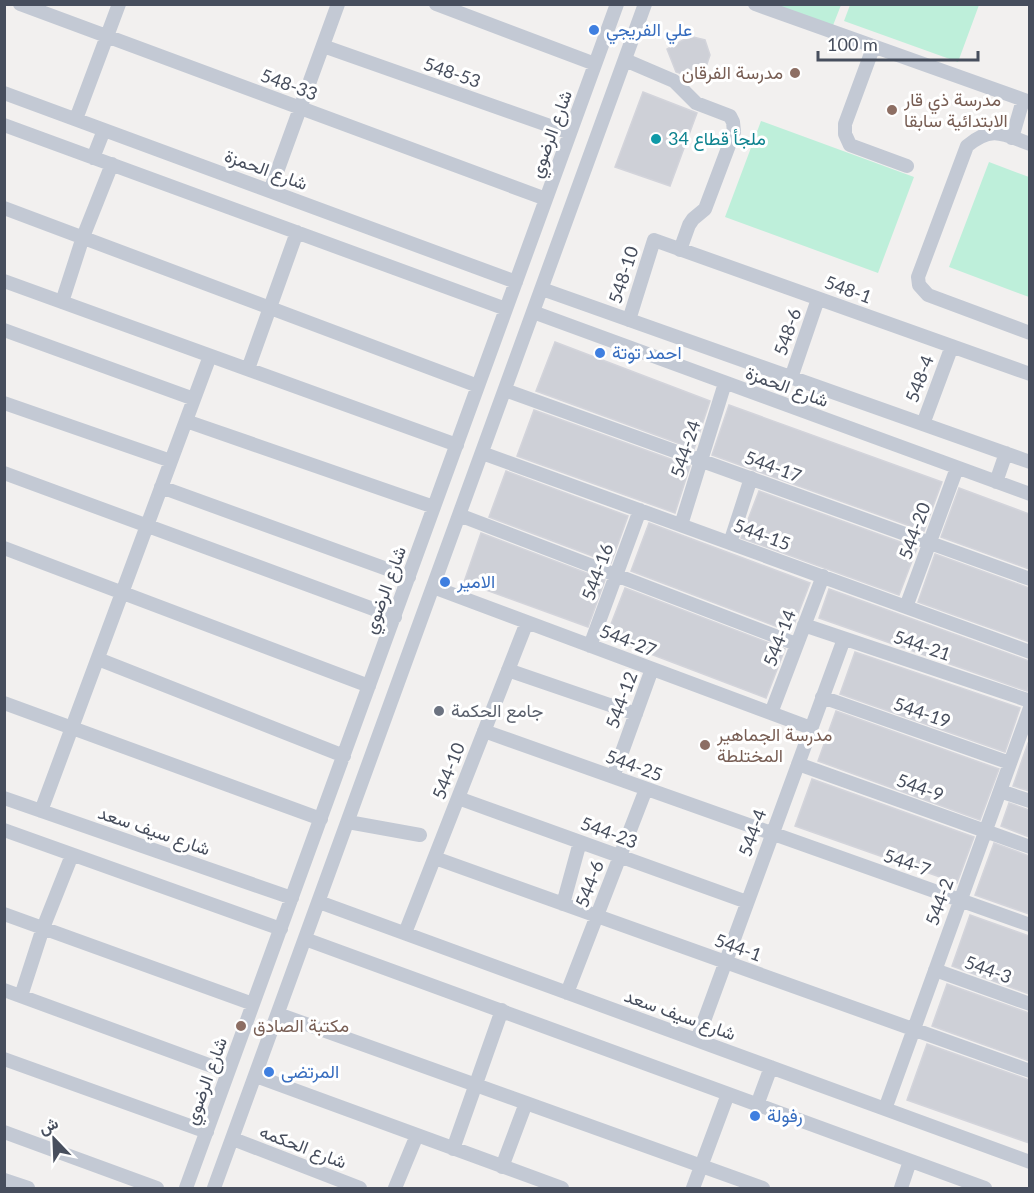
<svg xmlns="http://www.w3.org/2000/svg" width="1034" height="1193" font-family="Lato,Vazirmatn,sans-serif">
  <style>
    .green { fill: #beefda }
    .building { fill: #ced0d7; stroke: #d3d4db; stroke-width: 1.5 }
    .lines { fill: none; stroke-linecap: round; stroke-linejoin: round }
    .minor { stroke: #c3c9d4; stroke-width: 14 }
    .shop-dot { fill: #3f7fe0; stroke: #fff; stroke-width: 2 }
    .education-dot { fill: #8d6e63; stroke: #fff; stroke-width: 2 }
    .culture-dot { fill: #0f9aa8; stroke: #fff; stroke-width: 2 }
    .worship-dot { fill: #6b7280; stroke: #fff; stroke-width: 2 }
    .labels { text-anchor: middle; stroke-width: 6; stroke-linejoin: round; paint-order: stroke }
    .shop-label { font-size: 18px; fill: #366cbe; stroke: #fff; text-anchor: start }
    .street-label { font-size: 18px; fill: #474e5d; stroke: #fff }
    .education-label { font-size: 18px; fill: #785e54; stroke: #fff; text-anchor: start }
    .culture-label { font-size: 18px; fill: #0d838f; stroke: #fff; text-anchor: start }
    .worship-label { font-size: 18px; fill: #5b616d; stroke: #fff; text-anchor: start }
  </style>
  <rect width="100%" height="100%" fill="#f2f0ef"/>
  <path class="green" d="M774,5H841L832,28Z
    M850,5V4L979,5L958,62L844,21Z
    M761,121L914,177L878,273L725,217Z
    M989,162L1029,177V297L949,267Z"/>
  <path class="building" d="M693,37L705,40L710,55L706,67L688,76L676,72L667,49L683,40Z
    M643,92L697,113L670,186L615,167Z
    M555,342L710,401L694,449L536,391Z
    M729,405L942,482L924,531L712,455Z
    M534,410L690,466L675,513L517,456Z
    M506,471L628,516L611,563L489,517Z
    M959,488L1029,514V569L941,537Z
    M759,491L917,548L899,595L741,538Z
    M649,523L810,583L791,632L631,571Z
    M481,533L605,580L588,627L464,582Z
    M935,554L1029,588V642L918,602Z
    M625,588L785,649L766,698L606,637Z
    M829,589L1029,661V685L1027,691L819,618Z
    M855,652L1020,708L1005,752L840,694Z
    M836,711L999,769L980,820L818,761Z
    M1028,743H1029V791L1013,786Z
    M812,779L974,837L957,883L795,826Z
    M1009,803L1029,810V837L1001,826Z
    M994,843L1029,856V914L975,895Z
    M970,915L1029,936V994L952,966Z
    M947,984L1029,1013V1061L932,1026Z
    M927,1044L1029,1080V1143L907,1100Z"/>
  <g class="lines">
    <path class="minor" d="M20,4L546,199
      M436,4L595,64
      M755,4L1030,102
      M323,46L570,133
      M873,48L845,124V134L850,145L907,166
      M625,60L674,81L696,103L730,116L733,122L734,132L705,209L693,219L689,225L680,250
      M4,93L516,282
      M76,119L119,4
      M4,125L506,309
      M1012,138L1023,100
      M1030,144C1003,134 992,125 967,146L918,277L919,285L928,295L1030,333
      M93,158L104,130
      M270,191L338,4
      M4,208L478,386
      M4,281L457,445
      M542,289L1030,462
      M62,302L83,237L112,164
      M533,312L1030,494
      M629,320L654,240L1030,374
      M4,330L194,399
      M248,369L297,232
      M791,378L818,299
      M505,390L1030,579
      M4,403L171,461
      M186,421L434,507
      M923,424L952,346
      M482,453L1030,652
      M4,473L395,617
      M996,482L1006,453
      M161,487L409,577
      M459,515L796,644
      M681,525L725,383
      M730,543L751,478
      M4,548L369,686
      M433,587L811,728
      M906,607L957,468
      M804,625L1030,701
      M590,646L640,510
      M98,659L344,756
      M508,670L636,714
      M822,697L1010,763
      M4,703L321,819
      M771,713L823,576
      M484,731L1030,925
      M798,764L1030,847
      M613,777L652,669
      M1000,791L1030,801
      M4,798L292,898
      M458,798L747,902
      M41,811L210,356
      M348,822L420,835
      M4,830L281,929
      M435,858L1030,1071
      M319,902L1030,1162
      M563,904L580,842
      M4,914L253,1004
      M405,933L527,622
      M305,939L985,1188
      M935,970L1030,1004
      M4,990L228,1072
      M567,993L646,789
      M21,996L43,928L72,855
      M278,1014L763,1188
      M697,1040L844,639
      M4,1059L207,1132
      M256,1076L562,1188
      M757,1105L771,1067
      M885,1109L1030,708
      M4,1132L157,1188
      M233,1139L360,1188
      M453,1149L502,1010
      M502,1167L526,1103
      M4,1180L28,1188
      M186,1188L617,4
      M214,1188L645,4
      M395,1188L417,1135
      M693,1188L728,1094
      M901,1188L910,1161"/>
  </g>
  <g class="shop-dot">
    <circle cx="594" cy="30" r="6"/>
    <circle cx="600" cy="353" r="6"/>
    <circle cx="445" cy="582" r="6"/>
    <circle cx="269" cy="1072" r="6"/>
    <circle cx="755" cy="1116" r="6"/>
  </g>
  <g class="education-dot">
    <circle cx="795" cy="73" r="6"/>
    <circle cx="892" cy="110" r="6"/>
    <circle cx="705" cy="745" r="6"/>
    <circle cx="241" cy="1026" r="6"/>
  </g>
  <circle class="culture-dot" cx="656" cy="139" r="6"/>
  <circle class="worship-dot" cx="439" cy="711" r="6"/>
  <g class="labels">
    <g class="shop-label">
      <text x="606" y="36">علي الفريجي</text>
      <text x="612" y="359">احمد توتة</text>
      <text x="457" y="588">الامير</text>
      <text x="281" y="1078">المرتضى</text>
      <text x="767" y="1122">رفولة</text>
    </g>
    <g class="street-label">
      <text transform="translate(452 73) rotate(19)" y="6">548-53</text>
      <text transform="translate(289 85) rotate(20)" y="6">548-33</text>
      <text transform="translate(551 134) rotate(-70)" y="6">شارع الرضوي</text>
      <text transform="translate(266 170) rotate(20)" y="6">شارع الحمزة</text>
      <text transform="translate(624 275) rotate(-72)" y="6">548-10</text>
      <text transform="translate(848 290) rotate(20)" y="6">548-1</text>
      <text transform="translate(788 332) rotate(-71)" y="6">548-6</text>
      <text transform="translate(920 379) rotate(-69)" y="6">548-4</text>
      <text transform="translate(787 387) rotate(20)" y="6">شارع الحمزة</text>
      <text transform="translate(686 449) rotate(-72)" y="6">544-24</text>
      <text transform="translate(773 467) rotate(20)" y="6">544-17</text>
      <text transform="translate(915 531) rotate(-70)" y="6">544-20</text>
      <text transform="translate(762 535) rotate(20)" y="6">544-15</text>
      <text transform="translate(598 572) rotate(-70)" y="6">544-16</text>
      <text transform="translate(385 590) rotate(-70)" y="6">شارع الرضوي</text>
      <text transform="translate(780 638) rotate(-69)" y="6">544-14</text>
      <text transform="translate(628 641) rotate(21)" y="6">544-27</text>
      <text transform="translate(922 646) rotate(19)" y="6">544-21</text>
      <text transform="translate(622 700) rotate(-70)" y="6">544-12</text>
      <text transform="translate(922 713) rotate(19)" y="6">544-19</text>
      <text transform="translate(634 766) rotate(20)" y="6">544-25</text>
      <text transform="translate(449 771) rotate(-69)" y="6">544-10</text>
      <text transform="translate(920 788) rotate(20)" y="6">544-9</text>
      <text transform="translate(154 831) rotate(19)" y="6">شارع سيف سعد</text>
      <text transform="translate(609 833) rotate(20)" y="6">544-23</text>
      <text transform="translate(753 833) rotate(-70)" y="6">544-4</text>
      <text transform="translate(907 863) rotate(19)" y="6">544-7</text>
      <text transform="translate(590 884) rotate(-69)" y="6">544-6</text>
      <text transform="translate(940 902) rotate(-70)" y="6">544-2</text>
      <text transform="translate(738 948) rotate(20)" y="6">544-1</text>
      <text transform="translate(988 970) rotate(20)" y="6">544-3</text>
      <text transform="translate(680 1015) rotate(20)" y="6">شارع سيف سعد</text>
      <text transform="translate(206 1081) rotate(-70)" y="6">شارع الرضوي</text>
      <text transform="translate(303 1147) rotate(21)" y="6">شارع الحكمه</text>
    </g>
    <g class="education-label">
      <text x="783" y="79" text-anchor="end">مدرسة الفرقان</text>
      <text x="904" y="106">مدرسة ذي قار<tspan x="904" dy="21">الابتدائية سابقا</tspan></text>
      <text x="717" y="741">مدرسة الجماهير<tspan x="717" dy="21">المختلطة</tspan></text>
      <text x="253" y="1032">مكتبة الصادق</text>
    </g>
    <g class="culture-label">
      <text x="668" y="145">ملجأ قطاع 34</text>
    </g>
    <g class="worship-label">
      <text x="451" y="717">جامع الحكمة</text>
    </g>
  </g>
  <rect width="1034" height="1193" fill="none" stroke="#474e5d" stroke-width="12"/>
  <g transform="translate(54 1139) rotate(337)" stroke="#ffffff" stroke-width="4.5" paint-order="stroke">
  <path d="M0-4.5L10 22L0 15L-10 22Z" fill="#474e5d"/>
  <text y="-9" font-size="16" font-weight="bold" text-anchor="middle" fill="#474e5d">ش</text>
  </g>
  <path d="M818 51v9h160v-9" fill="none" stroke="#474e5d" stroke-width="3"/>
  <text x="827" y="51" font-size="18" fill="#474e5d" stroke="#ffffff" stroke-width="4.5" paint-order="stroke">100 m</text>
</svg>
